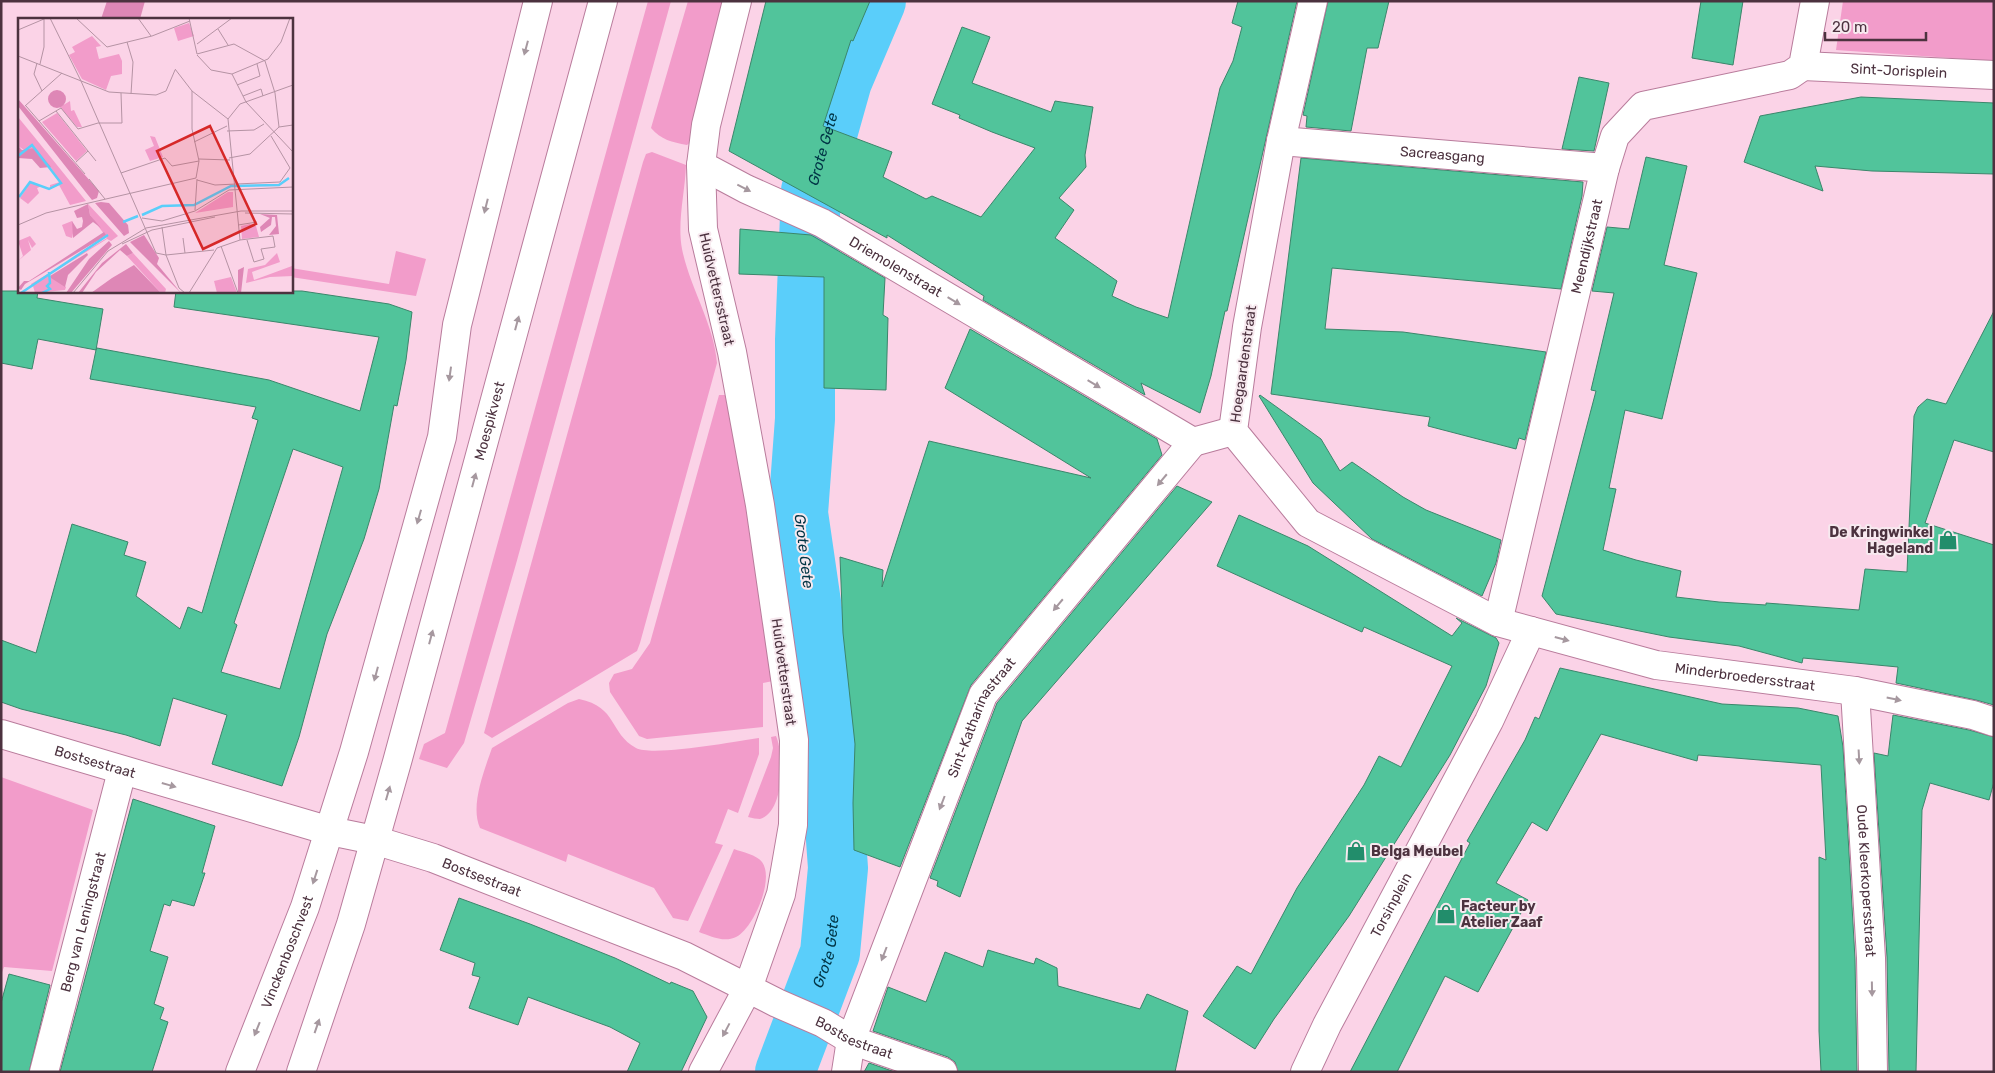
<svg xmlns="http://www.w3.org/2000/svg" width="1995" height="1073" font-family="Rubik,sans-serif">
  <style>
    .green { fill: #f29cca }
    .forest { fill: #de87b6 }
    .lines { fill: none; stroke-linecap: round; stroke-linejoin: round }
    .river { stroke: #5acefa; stroke-width: 60 }
    .building { fill: #51c49b; stroke: #3b866b; fill-rule: evenodd }
    .minor-casing { stroke: #b97c9c; stroke-width: 30 }
    .major-casing { stroke: #b97c9c; stroke-width: 30 }
    .minor { stroke: #fff; stroke-width: 28 }
    .major { stroke: #fff; stroke-width: 28 }
    .oneway { fill: #a6989f }
    .labels { text-anchor: middle; stroke-width: 4; stroke-linejoin: round; paint-order: stroke }
    .street-label { font-size: 14px; fill: #4c323f; stroke: #f7e9ef }
    .poi-label { font-size: 14px; font-weight: bold; fill: #4c323f; stroke: #f7e9ef; text-anchor: start }
    .water-label { font-size: 15px; font-style: italic; fill: #003445; stroke: #f7e9ef }
    .inset-river { fill: none; stroke: #5acefa; stroke-width: 2.5 }
    .inset-road { fill: none; stroke: #b593a4; stroke-width: 1 }
    .view { fill: #d62828; fill-opacity: 0.15; stroke: #d62828; stroke-width: 2.5 }
    .inset-edge { fill: none; stroke: #4c323f; stroke-width: 2.5 }
  </style>
  <rect width="100%" height="100%" fill="#fbd3e7"/>
  <path class="green" d="M648,1H671L516,564L464,743L447,768L419,759L424,744L445,733Z
    M688,1H725L692,141L687,145C672,142 661,140 651,128Z
    M1843,1H1994V61L1836,50Z
    M652,152L686,165C685,193 677,222 682,249C690,288 714,324 717,363L640,643L637,651L492,738L484,733L643,162L646,154Z
    M396,251L426,259L416,296L291,277V268L389,284Z
    M719,395H725L738,459L773,681L763,683V727L647,739L639,736L610,692L609,683L614,674L632,669L650,643Z
    M579,699C618,707 609,733 636,748C653,757 737,741 759,738V754L738,813L728,809L715,843L723,845L688,921L673,918L654,888L568,854L566,862L480,828C470,806 484,771 492,748L568,703Z
    M776,736C784,754 785,812 760,819C757,819 752,818 748,817L771,757L773,748L771,737Z
    M1,777L93,810L52,971L4,967L1,975Z
    M734,849C742,852 757,855 762,862C775,879 753,929 736,937C724,943 710,936 699,932Z"/>
  <path class="forest" d="M107,1H145L140,19H101Z"/>
  <g class="lines">
    <path class="river" id="s1" d="M785,1072L830,953L838,868L827,713L798,513L805,419V340L811,191L842,81L876,1"/>
  </g>
  <path class="building" d="M766,1H870L853,41L851,40L823,126L892,152L883,177L926,199L932,196L981,217L1035,148L992,132L959,118L960,115L932,104L962,27L990,37L972,83L1051,112L1055,101L1093,107L1085,155L1086,167L1059,198L1074,210L1055,238L1117,281L1112,296L1136,307L1168,318L1220,88L1233,61L1242,27L1232,23L1238,1H1297L1227,311H1225L1211,376L1200,413L1141,383L1145,395L983,300L984,296L887,235V238L729,151Z
    M1328,1H1389L1378,48H1367L1351,131L1306,127L1307,116L1303,115Z
    M1701,1H1743L1733,65L1692,58Z
    M1579,77L1609,83L1594,151L1562,149Z
    M1861,97L1994,103V174L1872,171L1815,166L1823,191L1744,162L1760,116Z
    M1646,157L1687,166L1664,265L1697,273L1662,419L1625,410L1609,488L1616,489L1603,550L1636,560L1681,571L1676,597L1719,602L1766,605V603L1859,610L1865,569L1907,572L1914,416L1918,407L1927,399L1946,404L1994,311V452L1954,440L1925,523L1994,545V705L1976,700L1896,683L1898,667L1803,658L1802,663L1739,646L1669,637L1556,614L1542,596L1596,391L1591,390L1614,293L1592,291L1607,227L1629,229Z
    M1301,158L1583,182L1582,196L1561,289L1332,268L1325,329L1403,332L1546,352L1525,440L1519,438L1516,449L1428,426L1430,417L1271,394Z
    M740,229L811,235L885,278L883,315L888,318L886,390L824,388V277L739,274Z
    M1,291H38L37,298L103,309L96,350L97,348L269,380L360,411L379,337L174,307L176,291H302L389,304L412,312L406,360L397,406L394,405L379,489L364,539L327,634L299,737L282,786L212,764L227,715L173,698L160,746L126,735L21,709L1,702V640L36,653L72,524L128,542L124,555L146,562L136,596L180,629L188,607L202,613L258,420L252,418L256,407L90,379L96,350L38,339L32,369L1,363ZM293,449L343,467L280,689L221,672L237,625L234,623Z
    M970,329L1157,439L1162,455L971,685L900,867L854,850L853,803L855,744L843,633L840,557L883,570L882,587L929,441L1091,478L945,388Z
    M1260,395L1321,439L1340,471L1352,462L1403,497L1426,510L1501,540L1496,563L1482,596L1372,539L1313,483L1259,396Z
    M1177,486L1212,502L1022,721L960,897L937,886L938,881L930,878L997,703Z
    M1239,515L1308,546L1452,636L1462,623L1456,618L1496,638L1499,643L1486,686L1450,755L1349,916L1274,1019L1255,1049L1203,1016L1237,966L1251,974L1297,888L1364,785L1379,756L1401,767L1452,666L1364,627L1362,632L1217,566Z
    M1560,668L1722,704L1798,708L1838,716L1843,747L1855,959L1857,1072H1821L1819,1031V857L1826,860L1821,765L1698,755L1697,761L1601,734L1547,831L1532,822L1496,883L1528,900L1478,992L1445,976L1397,1072H1350L1470,843L1467,841L1525,740L1535,717L1539,719Z
    M1893,715L1969,730L1994,737V782L1989,800L1930,783L1922,810L1916,1072H1889L1887,957L1874,753L1888,756Z
    M133,799L215,826L202,873H205L194,906L172,900L170,906L164,904L150,951L168,957L154,1004L164,1008L160,1019L168,1022L152,1072H60Z
    M459,898L530,924L615,958L670,984L671,982L693,991L707,1017L681,1072H627L640,1043L610,1027L528,997L518,1025L469,1008L480,977L472,975L475,963L440,950Z
    M988,950L1034,964L1036,958L1057,968L1058,986L1140,1009L1147,994L1188,1011L1175,1072H958L955,1062L948,1057L873,1031L888,987L926,1002L945,952L983,967Z
    M9,974L50,985L29,1072H1V1003Z
    M869,1063L895,1072H864Z"/>
  <g class="lines">
    <defs>
      <g id="minor">
        <path id="s2" d="M1313,1L1281,141L1247,327L1233,431L1308,523L1498,622L1656,665L1855,691L1973,715L1994,722"/>
        <path id="s3" d="M1803,66L1994,75"/>
        <path id="s4" d="M1281,141L1605,168"/>
        <path id="s5" d="M701,165L746,189L822,223L1193,442L1233,431"/>
        <path id="s6" d="M1498,622L1605,168L1615,136L1643,106L1790,75L1803,66L1815,1"/>
        <path id="s7" d="M1855,691L1871,958L1873,1072"/>
        <path id="s8" d="M1,734L330,831L374,840L433,858L466,871L684,956L777,1003L823,1023L851,1040L943,1072"/>
        <path id="s9" d="M44,1072L122,771"/>
        <path d="M703,1072L748,988L781,894L793,825L794,740L760,505L732,352L703,229L701,165L706,125L737,1"/>
        <path id="s10" d="M846,1072L851,1040L983,695L1193,442"/>
        <path id="s11" d="M1305,1072L1327,1025L1489,721L1531,631"/>
      </g>
      <g id="major">
        <path id="s12" d="M240,1072L305,907L354,752L442,437L457,325L538,1"/>
        <path id="s13" d="M301,1072L351,924L397,762L603,1"/>
      </g>
    </defs>
    <use href="#minor" class="minor-casing"/>
    <use href="#major" class="major-casing"/>
    <use href="#minor" class="minor"/>
    <use href="#major" class="major"/>
  </g>
  <defs><path id="oneway-solid" d="M-6-.8H1V-3.2L6.5 0L1 3.2V.8H-6Z" transform="scale(1.25)"/></defs>
  <g class="oneway">
    <use href="#oneway-solid" transform="translate(526 48) rotate(105)"/>
    <use href="#oneway-solid" transform="translate(744 188) rotate(27)"/>
    <use href="#oneway-solid" transform="translate(486 206) rotate(104)"/>
    <use href="#oneway-solid" transform="translate(954 301) rotate(31)"/>
    <use href="#oneway-solid" transform="translate(517 323) rotate(-75)"/>
    <use href="#oneway-solid" transform="translate(450 374) rotate(98)"/>
    <use href="#oneway-solid" transform="translate(1094 384) rotate(31)"/>
    <use href="#oneway-solid" transform="translate(474 480) rotate(-75)"/>
    <use href="#oneway-solid" transform="translate(1162 480) rotate(130)"/>
    <use href="#oneway-solid" transform="translate(419 517) rotate(106)"/>
    <use href="#oneway-solid" transform="translate(1058 605) rotate(130)"/>
    <use href="#oneway-solid" transform="translate(431 637) rotate(-75)"/>
    <use href="#oneway-solid" transform="translate(1562 639) rotate(15)"/>
    <use href="#oneway-solid" transform="translate(376 674) rotate(105)"/>
    <use href="#oneway-solid" transform="translate(1894 699) rotate(12)"/>
    <use href="#oneway-solid" transform="translate(1859 757) rotate(87)"/>
    <use href="#oneway-solid" transform="translate(169 785) rotate(16)"/>
    <use href="#oneway-solid" transform="translate(388 793) rotate(-74)"/>
    <use href="#oneway-solid" transform="translate(942 803) rotate(111)"/>
    <use href="#oneway-solid" transform="translate(315 877) rotate(108)"/>
    <use href="#oneway-solid" transform="translate(884 954) rotate(111)"/>
    <use href="#oneway-solid" transform="translate(1872 989) rotate(89)"/>
    <use href="#oneway-solid" transform="translate(317 1026) rotate(-71)"/>
    <use href="#oneway-solid" transform="translate(257 1029) rotate(112)"/>
    <use href="#oneway-solid" transform="translate(726 1030) rotate(118)"/>
  </g>
  <defs>
    <symbol id="shop-bare" viewBox="-9 -9 18 18"><path d="M-5-2.5h2.3a2.7 3.5 0 0 1 5.4 0H5L5.5 6h-11ZM-1.5-2.5h3a1.5 2.3 0 0 0-3 0Z" fill="#228d6b" stroke="#f7e9ef" stroke-width="2.5" paint-order="stroke"/></symbol>
  </defs>
  <g fill-rule="evenodd">
    <use href="#shop-bare" x="1934" y="526" width="28" height="28"/>
    <use href="#shop-bare" x="1342" y="837" width="28" height="28"/>
    <use href="#shop-bare" x="1432" y="900" width="28" height="28"/>
  </g>
  <g class="labels">
    <g class="street-label">
      <text dy="5" stroke="none"><textPath href="#s3" startOffset="96">Sint-Jorisplein</textPath></text>
      <text dy="5" stroke="none"><textPath href="#s4" startOffset="162">Sacreasgang</textPath></text>
      <text dy="5" stroke="none"><textPath href="#s6" startOffset="386">Meendijkstraat</textPath></text>
      <text dy="5" stroke="none"><textPath href="#s5" startOffset="220">Driemolenstraat</textPath></text>
      <text transform="translate(717 289) rotate(77)" y="5">Huidvettersstraat</text>
      <text transform="translate(1243 364) rotate(-82)" y="5">Hoegaardenstraat</text>
      <text dy="5" stroke="none"><textPath href="#s13" startOffset="678">Moespikvest</textPath></text>
      <text transform="translate(784 672) rotate(82)" y="5">Huidvetterstraat</text>
      <text dy="5" stroke="none"><textPath href="#s2" startOffset="1024">Minderbroedersstraat</textPath></text>
      <text dy="5" stroke="none"><textPath href="#s10" startOffset="381">Sint-Katharinastraat</textPath></text>
      <text dy="5" stroke="none"><textPath href="#s8" startOffset="98">Bostsestraat</textPath></text>
      <text dy="5" stroke="none"><textPath href="#s8" startOffset="502">Bostsestraat</textPath></text>
      <text dy="5" stroke="none"><textPath href="#s7" startOffset="190">Oude Kleerkopersstraat</textPath></text>
      <text dy="5" stroke="none"><textPath href="#s11" startOffset="188">Torsinplein</textPath></text>
      <text dy="5" stroke="none"><textPath href="#s9" startOffset="155">Berg van Leningstraat</textPath></text>
      <text dy="5" stroke="none"><textPath href="#s12" startOffset="129">Vinckenboschvest</textPath></text>
      <text dy="5" stroke="none"><textPath href="#s8" startOffset="908">Bostsestraat</textPath></text>
    </g>
    <g class="poi-label">
      <text x="1933" y="537" text-anchor="end">De Kringwinkel<tspan x="1933" dy="16">Hageland</tspan></text>
      <text x="1371" y="856">Belga Meubel</text>
      <text x="1461" y="911">Facteur by<tspan x="1461" dy="16">Atelier Zaaf</tspan></text>
    </g>
    <g class="water-label">
      <text dy="5" stroke="none"><textPath href="#s1" startOffset="936">Grote Gete</textPath></text>
      <text transform="translate(804 551) rotate(83)" y="5">Grote Gete</text>
      <text dy="5" stroke="none"><textPath href="#s1" startOffset="128">Grote Gete</textPath></text>
    </g>
  </g>
  <g transform="translate(18 18)">
    <rect width="275" height="275" fill="#fbd3e7"/>
    <path d="M171,5L176,18L160,23L156,10ZM74,18L83,28L78,29L81,41L101,36L104,43V56L93,58L88,72L64,61L51,37L57,34L54,29ZM52,83L53,93L56,92L64,109H59L42,89ZM39,95L69,133L58,143L24,104ZM0,99L18,121L68,183L52,187L41,167L32,171V167L42,164L33,150L0,128ZM132,118L137,119L145,139L132,143L127,132L136,128ZM12,165L24,168L19,170L21,175L10,186L2,180ZM210,174H215V189L177,195ZM70,186L100,218L93,223L89,221L31,257L48,269L47,272L17,275L15,268L23,263L14,268L13,266L89,220L72,197ZM54,203L56,210L54,220L48,218L44,207ZM232,206L238,208L241,219L224,221L223,208ZM12,218L18,226L14,230L10,222L13,232L0,243L5,238L0,223ZM115,235L148,271L147,275H143L109,238ZM259,235L262,244L234,254L236,262L274,248L275,258L252,259L228,265L230,251L247,247ZM213,259L219,275H199L196,263Z" fill="#f29cca"/>
    <path d="M30 81a9 9 0 1 1 18 0a9 9 0 1 1-18 0ZM0,81L81,173L79,180L74,182L70,177L0,88ZM0,128L4,132L17,130L33,149L22,150L14,141L0,140ZM83,184L91,185L110,207L111,215L106,218L77,185ZM70,186L72,197L83,210L75,204L55,220L54,203L59,211L64,209L65,203L64,199L59,200L56,193ZM242,196L259,197L261,216L251,217L258,208L257,199H254L253,207L243,214L242,209L252,200ZM86,214L88,217L81,222L7,266L3,272L0,270L6,263H11ZM126,217L141,240L139,246L163,275L112,224ZM91,223L94,227L53,275H48L71,241ZM108,226L115,235L109,238L102,232L78,254L64,275H60L84,245ZM69,235L70,237L50,257L47,269L33,260L32,258ZM116,247L143,275H73L94,260ZM226,249L223,275H220V252Z" fill="#de87b6"/>
    <path class="inset-river" d="M0,138L14,127L43,165L31,171L12,164L1,179M124,197L144,188L176,187L213,168L261,167L271,160M105,204L120,198M3,275L90,217M24,275L32,271L29,268L32,265L31,254"/>
    <path class="inset-road" d="M32,0L63,63L138,235L148,237L196,232M58,0L89,29L134,18L172,3M120,0L133,18M171,0L179,36M200,11L210,27M0,12L26,1M109,24L115,44L113,76M179,26L214,0M179,36L216,26L247,43M179,37L193,52L214,56M0,38L91,74L138,77L148,73L157,52M247,43L257,75L261,109M19,45L16,56L24,73M22,46L26,29V0M157,51L174,73L210,101M214,56L228,84L275,134M214,56L250,41L263,24L272,0M219,67L242,58L239,46M174,73V111L181,143L178,160M225,78L243,71L245,78M7,88L44,55M8,88L67,156M38,93L78,143M21,103L43,90L60,111L80,105H104L103,75M209,113L236,112L246,106M176,124L209,108M211,140L232,136L261,109L275,107M181,141L212,142M58,144L70,133M103,155L147,140L154,148L181,143M71,161L87,181M179,162L197,167L262,164L272,150L253,118M177,192L179,161M227,195L275,196M124,200L144,203L177,193L211,172L275,169M0,207L28,195L178,160M220,207L239,204M144,209L148,237L161,270L167,275M165,220L167,235M222,222L210,101L222,86L275,67M104,226L134,212L197,199M203,228L220,275M55,275L90,233L128,210L223,193H275M171,275L199,230L222,222L255,218L257,229L243,231L246,241L236,244L229,222"/>
    <path class="view" d="M192,108L238,206L185,231L139,133Z"/>
    <rect width="275" height="275" class="inset-edge"/>
  </g>
  <rect width="1995" height="1073" fill="none" stroke="#4c323f" stroke-width="5"/>
  <path d="M1825 32v8h101v-8" fill="none" stroke="#4c323f" stroke-width="2.5"/>
  <text x="1832" y="32" font-size="15" fill="#4c323f" stroke="#f7e9ef" stroke-width="4" paint-order="stroke">20 m</text>
</svg>
